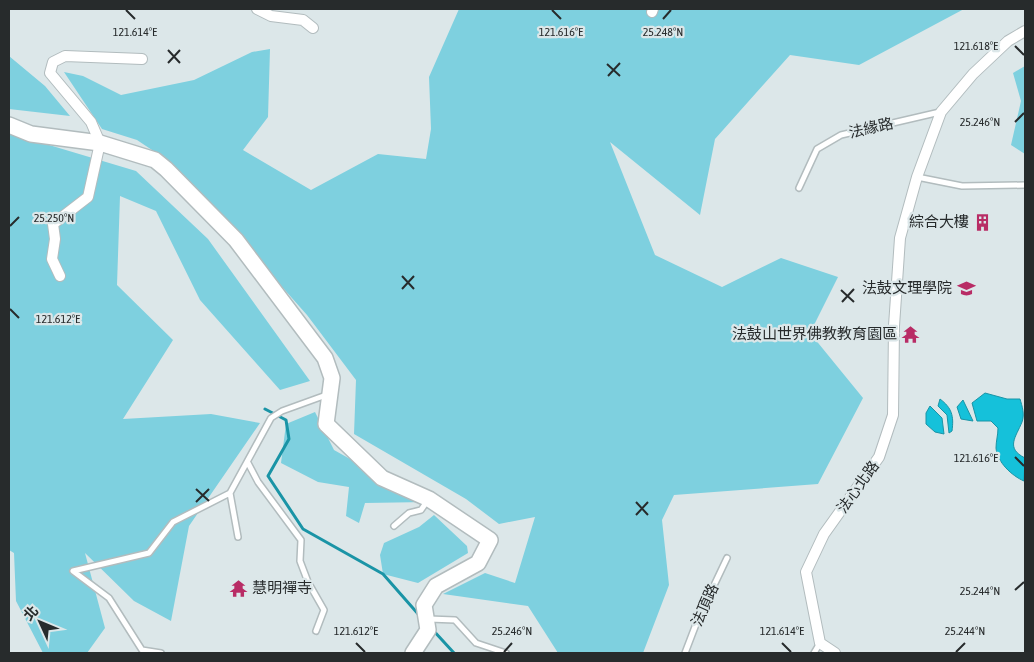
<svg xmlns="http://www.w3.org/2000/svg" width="1034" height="662" font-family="'Asap Condensed','Noto Sans TC',sans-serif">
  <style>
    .green { fill: #7ed0df }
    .water { fill: #15c1da; stroke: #1a94a6 }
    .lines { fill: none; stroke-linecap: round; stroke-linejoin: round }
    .stream { stroke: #1a94a6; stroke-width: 3 }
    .lane-casing { stroke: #b2bcbe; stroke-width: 8 }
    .street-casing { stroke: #b2bcbe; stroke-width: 12 }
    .secondary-casing { stroke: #b2bcbe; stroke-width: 18 }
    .lane { stroke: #fff; stroke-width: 5 }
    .street { stroke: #fff; stroke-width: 10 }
    .secondary { stroke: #fff; stroke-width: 15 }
    .ticks { fill: none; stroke: #272b2c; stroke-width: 2 }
    .labels { text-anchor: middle; stroke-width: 4.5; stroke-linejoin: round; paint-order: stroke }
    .street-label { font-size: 15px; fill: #272b2c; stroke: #dce7e9 }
    .poi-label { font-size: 15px; fill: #272b2c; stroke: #dce7e9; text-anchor: end }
    .ticks-label { font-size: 12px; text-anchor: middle; fill: #272b2c; stroke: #dce7e9; stroke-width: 4.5; stroke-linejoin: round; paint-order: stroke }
  </style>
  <rect width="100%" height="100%" fill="#dce7e9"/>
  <path class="green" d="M459,9H964L859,65L790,55L715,139L700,215L610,142L655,255L722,287L781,258L838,277L810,333L863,398L818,484L674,495L662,520L669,585L643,653H558L528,606L443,594L485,573L515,583L535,517L499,524L466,499L354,434L356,380L307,315L173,164L137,140L102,129L64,72L83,76L121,95L194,80L252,52L270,49L268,117L243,150L311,190L378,154L426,159L431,129L429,77Z
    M9,56L45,86L70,116L9,109Z
    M1025,66V154L1011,145L1021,101L1013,73Z
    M9,133L136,171L208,239L310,381L280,390L200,300L156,211L120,196L117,285L173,340L123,419L211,414L260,423L189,526L171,621L134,601L85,553L105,628L87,653H43L16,601L14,553L9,550Z
    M315,412L334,450L427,502L365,503L359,523L346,516L349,487L318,482L281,463L286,424Z
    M434,515L467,546L468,553L418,583L383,574L380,555L384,543L419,527Z"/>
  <path class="water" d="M985,393L1007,399H1020C1022,406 1025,414 1022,422C1016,437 1005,448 1025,458L1024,481C1012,476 997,462 996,448C996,441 998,435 998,428L991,421H977L972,403Z
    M940,399C952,408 954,416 952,431L949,433L947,415L938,406Z
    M963,400L973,421L961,419L957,407Z
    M930,406L942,418L944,434L935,432L926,424V413Z"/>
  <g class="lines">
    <path class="stream" d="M265,409L286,420L289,439L268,476L303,529L383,574L419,615
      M432,629L454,653"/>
    <defs>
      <path id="lane" d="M917,177L962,186L1025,185
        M799,188L817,149L841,135L940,112
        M248,463L258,482L301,540L300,561L308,582L324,610L316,631
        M230,493L238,537
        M394,526L409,513L421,510L428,500
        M429,619L455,620L476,643L506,653
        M161,653L142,650L109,598L73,571L149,553L173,522L230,493L271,418L282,411L329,394
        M685,653L698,619L727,558
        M814,653L820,643"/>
      <path id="street" d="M257,9L271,16L303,20L313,28
        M652,12L653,9
        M60,276L52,259L55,239L53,224L88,197L100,143L91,122L50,73L53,62L65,56L142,59
        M835,653L820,643L806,572L824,534L879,457L893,415L894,326L900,238L917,177L941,112L973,74L1008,41L1025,31"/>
      <path id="secondary" d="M9,125L31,134L100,143L155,160L166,169L236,240L325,358L332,378L326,424L382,478L429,499L490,540L478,563L436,586L424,605L428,630L413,653"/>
    </defs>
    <use href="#lane" class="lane-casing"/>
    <use href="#street" class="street-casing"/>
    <use href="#secondary" class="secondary-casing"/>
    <use href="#lane" class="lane"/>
    <use href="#street" class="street"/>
    <use href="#secondary" class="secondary"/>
  </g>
  <path class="ticks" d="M126,10L135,19M552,10L561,19M663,19L671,10M1015,46L1024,55M168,50L180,63M168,63L180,50M607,64L620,76M608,76L620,63M1015,122L1024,113M10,226L19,217M402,276L414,289M402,289L414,276M841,290L854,302M842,302L854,289M10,309L19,318M1015,457L1024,466M196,489L209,501M196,502L209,489M636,502L648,515M636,515L648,502M1015,590L1024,582M356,643L365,652M782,643L791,652M504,652L512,643M956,652L965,643"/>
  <defs>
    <symbol id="building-bare" viewBox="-9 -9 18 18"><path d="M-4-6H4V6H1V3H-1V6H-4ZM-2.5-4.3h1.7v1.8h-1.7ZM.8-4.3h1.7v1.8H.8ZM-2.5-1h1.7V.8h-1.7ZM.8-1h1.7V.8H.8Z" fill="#b82c65" stroke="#dce7e9" stroke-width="2.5" paint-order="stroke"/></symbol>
    <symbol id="university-bare" viewBox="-9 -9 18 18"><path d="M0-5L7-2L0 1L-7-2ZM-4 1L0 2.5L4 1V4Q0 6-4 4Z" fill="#b82c65" stroke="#dce7e9" stroke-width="2.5" paint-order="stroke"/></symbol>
    <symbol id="temple-bare" viewBox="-9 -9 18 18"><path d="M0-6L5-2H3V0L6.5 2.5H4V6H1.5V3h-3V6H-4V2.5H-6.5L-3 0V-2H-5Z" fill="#b82c65" stroke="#dce7e9" stroke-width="2.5" paint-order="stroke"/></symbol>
  </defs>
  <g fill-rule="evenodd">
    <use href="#building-bare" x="970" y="210" width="25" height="25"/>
    <use href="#university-bare" x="954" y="276" width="25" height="25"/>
    <use href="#temple-bare" x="898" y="322" width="25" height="25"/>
    <use href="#temple-bare" x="226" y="576" width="25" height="25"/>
  </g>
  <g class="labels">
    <g class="street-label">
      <text transform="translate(871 128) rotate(-13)" y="5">法緣路</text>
      <text transform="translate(858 487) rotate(-54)" y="5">法心北路</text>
      <text transform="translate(705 605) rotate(-66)" y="5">法頂路</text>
    </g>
    <g class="poi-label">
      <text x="969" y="227">綜合大樓</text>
      <text x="952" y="293">法鼓文理學院</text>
      <text x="897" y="339">法鼓山世界佛教教育園區</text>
      <text x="252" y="593" text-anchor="start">慧明禪寺</text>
    </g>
  </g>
  <g class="ticks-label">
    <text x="135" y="36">121.614°E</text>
    <text x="561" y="36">121.616°E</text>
    <text x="663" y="36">25.248°N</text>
    <text x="976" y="50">121.618°E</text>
    <text x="980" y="126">25.246°N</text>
    <text x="54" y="222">25.250°N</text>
    <text x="58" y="323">121.612°E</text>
    <text x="976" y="462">121.616°E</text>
    <text x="980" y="595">25.244°N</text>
    <text x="512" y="635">25.246°N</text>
    <text x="965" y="635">25.244°N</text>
    <text x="356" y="635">121.612°E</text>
    <text x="782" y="635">121.614°E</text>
  </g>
  <rect width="1034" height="662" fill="none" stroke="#272b2c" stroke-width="20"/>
  <g transform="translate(40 622) rotate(314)" stroke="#dce7e9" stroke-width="4" paint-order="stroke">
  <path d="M0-4L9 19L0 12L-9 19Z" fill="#272b2c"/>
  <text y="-8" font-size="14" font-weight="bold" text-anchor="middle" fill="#272b2c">北</text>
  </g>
</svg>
